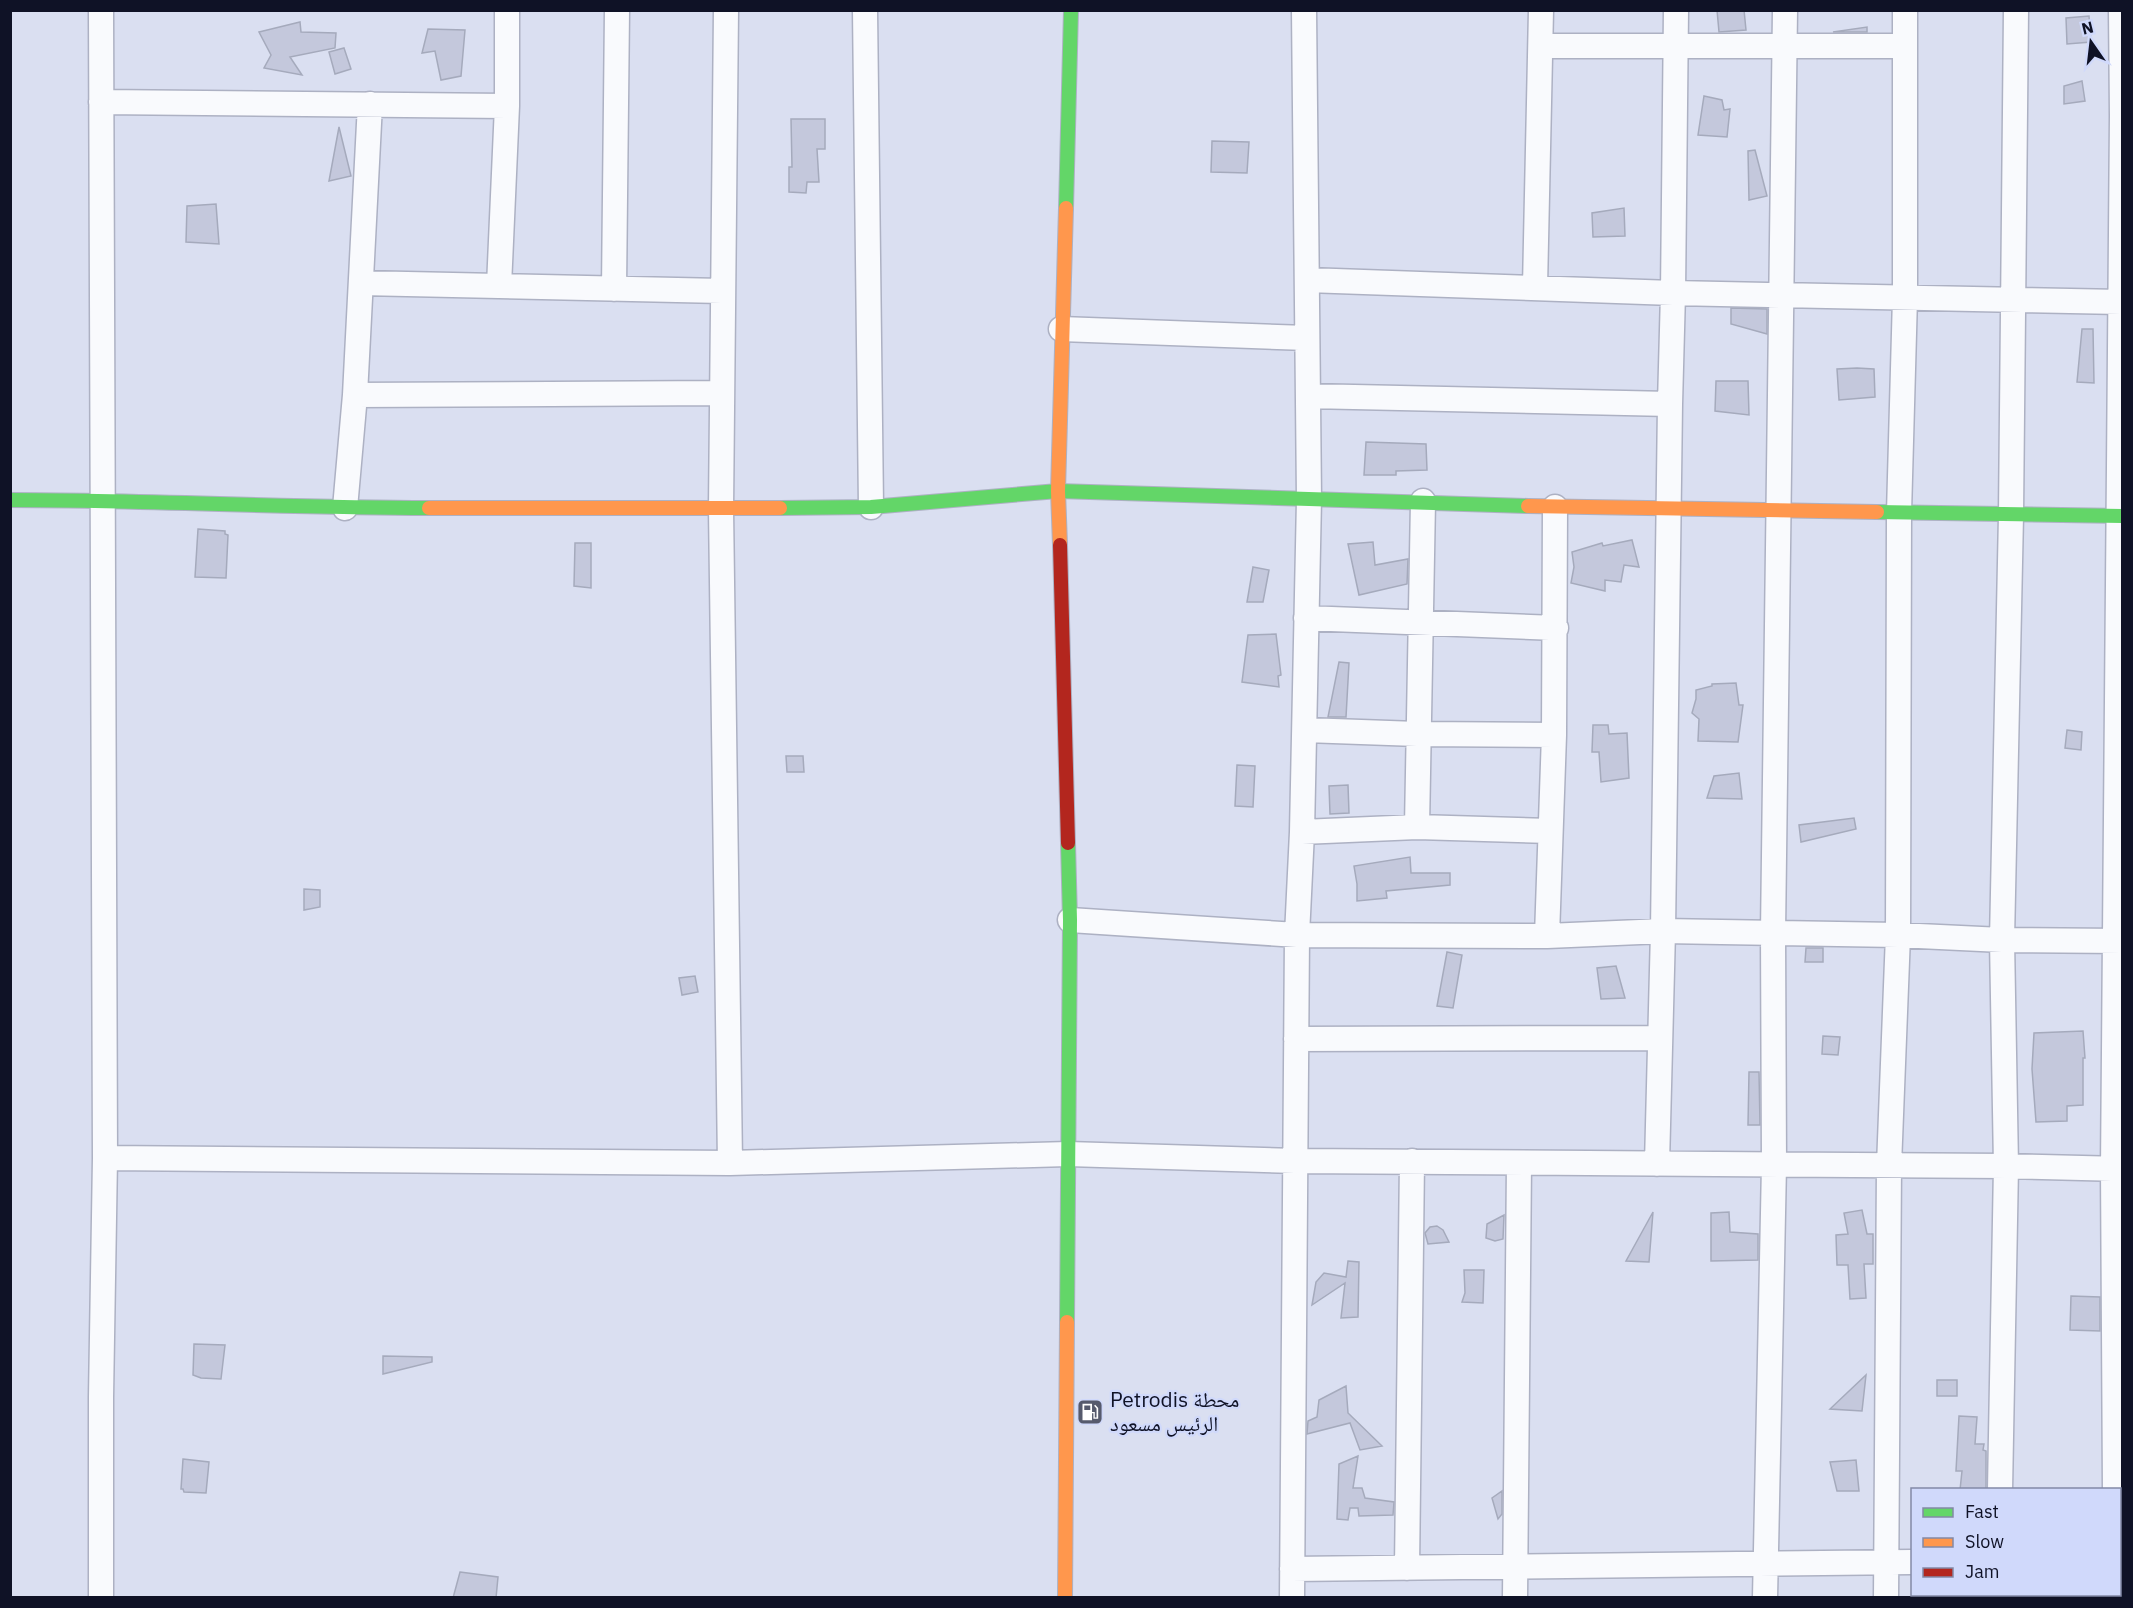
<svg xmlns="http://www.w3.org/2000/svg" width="2133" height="1608" font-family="'IBM Plex Sans','Noto Naskh Arabic',sans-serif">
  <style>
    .building { fill: #c4c8dc; stroke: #a5aabc; stroke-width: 1.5 }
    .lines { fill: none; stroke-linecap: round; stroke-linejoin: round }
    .street-casing { stroke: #adb1c3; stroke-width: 27 }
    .fast-casing { stroke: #adb1c3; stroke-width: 16 }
    .slow-casing { stroke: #adb1c3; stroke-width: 16 }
    .jam-casing { stroke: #adb1c3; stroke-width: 16 }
    .street { stroke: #f9fafd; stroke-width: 24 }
    .fast { stroke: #63d668; stroke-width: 14 }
    .slow { stroke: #ff974d; stroke-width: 14 }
    .jam { stroke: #b3261e; stroke-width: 14 }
    .labels { text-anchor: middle; stroke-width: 4.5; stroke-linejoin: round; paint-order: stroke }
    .poi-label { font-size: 21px; fill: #0f1226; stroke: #d0d9fb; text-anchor: start }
  </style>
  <rect width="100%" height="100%" fill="#dadff1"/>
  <path class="building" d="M1717,10H1744L1746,30L1719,32Z
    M2089,16L2091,42L2067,44L2066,18Z
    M300,22L301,32L336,33L335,48L290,57L302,75L264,68L271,55L259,32Z
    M1867,27V32H1833Z
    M428,29L465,30L461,76L441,80L435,51L422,53Z
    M344,48L351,69L335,74L329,52Z
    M2082,81L2085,101L2064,104V86Z
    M1704,96L1722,100L1724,110L1730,109L1727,137L1698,135Z
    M791,119H825V149H817L819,182H807L806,193L789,192V167H792Z
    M339,127L351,176L329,181Z
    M1212,141L1249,142L1247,173L1211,172Z
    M1755,150L1767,196L1749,200L1748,151Z
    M216,204L219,244L186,242L187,206Z
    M1624,208L1625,236L1593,237L1592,213Z
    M1731,308L1767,309V334L1731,324Z
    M2082,329H2093L2094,383L2077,382Z
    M1857,368L1874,369L1875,397L1839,400L1837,369Z
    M1716,381H1748L1749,415L1715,411Z
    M1366,442L1426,444L1427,470L1396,471V475H1364Z
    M198,529L225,531V534L228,535L226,578L195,577Z
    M1632,540L1639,567L1624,565L1621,582L1605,580V591L1571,583L1574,567L1572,552L1602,543L1603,546Z
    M1373,542L1375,565L1408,559L1407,584L1359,595L1348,544Z
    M575,543H591V588L574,586Z
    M1253,567L1269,570L1263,602H1247Z
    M1276,634L1281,675L1278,676L1279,687L1242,682L1248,635Z
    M1339,662L1349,663L1346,717H1328Z
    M1736,683L1739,705H1743L1738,742L1698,741L1699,719L1692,713L1696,699V690L1712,686V684Z
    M1593,725H1608L1609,734L1627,733L1629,778L1601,782L1599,752H1592Z
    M2067,730L2082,732L2081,750L2065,748Z
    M786,756H803L804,772H787Z
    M1237,765L1255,766L1253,807L1235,806Z
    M1739,773L1742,799L1707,798L1714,776Z
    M1348,785L1349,813L1330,814L1329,786Z
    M1854,818L1856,829L1801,842L1799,825Z
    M1410,857L1411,873H1450V885L1386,891L1387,898L1357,901V884L1354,866Z
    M304,889L320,890V907L304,910Z
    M1806,948H1823V962H1805Z
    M1447,952L1462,955L1453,1008L1437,1006Z
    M1616,966L1625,998L1601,999L1597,968Z
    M695,976L698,992L682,995L679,978Z
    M2083,1031L2085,1058H2083V1105L2067,1106V1121L2036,1122L2032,1069L2034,1033Z
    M1823,1036L1840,1037L1838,1055L1822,1054Z
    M1749,1072H1759L1760,1125H1748Z
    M1862,1210L1867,1234H1873V1264H1864L1866,1298L1850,1299L1848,1265H1837L1836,1235L1848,1234L1844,1213Z
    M1653,1212L1649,1262L1626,1261Z
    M1729,1212L1730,1232L1758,1234V1260L1711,1261V1213Z
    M1504,1215L1503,1239L1495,1241L1486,1238L1487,1224Z
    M1437,1226L1443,1230L1449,1242L1428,1244L1425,1233L1430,1227Z
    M1348,1261L1359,1262L1358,1317L1341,1318L1345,1283L1312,1305L1316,1282L1324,1273L1346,1277Z
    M1464,1270H1484L1483,1303L1462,1302L1465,1293Z
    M2071,1296L2100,1297V1331L2070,1330Z
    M194,1344L225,1345L221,1379L201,1378L193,1375Z
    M383,1356L432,1357V1362L383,1374Z
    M1866,1375L1862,1411L1830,1409Z
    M1937,1380H1957V1396H1937Z
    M1346,1386L1348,1413L1382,1446L1360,1450L1350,1423L1307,1434L1308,1421L1317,1417L1319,1400Z
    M1959,1416L1977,1417L1975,1444H1984L1983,1450L1986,1451V1490H1960L1962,1471H1956Z
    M1358,1456L1353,1488H1362L1365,1498L1394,1502L1393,1515L1359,1516L1358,1508H1350L1348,1520L1337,1519L1339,1464Z
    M183,1459L209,1462L206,1493L184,1492L183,1489H181Z
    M1856,1460L1859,1491H1837L1830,1462Z
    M1502,1491V1514L1498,1519L1492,1498Z
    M460,1572L498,1577L496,1598H453Z"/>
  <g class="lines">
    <defs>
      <path id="street" d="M726,10L721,509L730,1163
        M865,10L871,507
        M1541,46H1905
        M101,102L507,106V10
        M1307,280L1673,293L2121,302
        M361,283L722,291
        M499,286L507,106
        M1535,287L1541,10
        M614,289L617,10
        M1061,329L1307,338
        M355,395L720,393
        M1308,396L1670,404
        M345,508L355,395L370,104
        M1306,618L1556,628
        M1305,730L1417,734L1554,735
        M1417,827L1423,501
        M1302,832L1417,827L1550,831
        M1070,920L1297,935L1547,936L1663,931L1898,935L2002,940L2122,941
        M1547,936L1554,735L1555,507
        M1296,1039L1659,1038
        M105,1158L730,1163L1068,1154L1295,1161L2006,1166L2122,1169
        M1657,1164L1663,931L1670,404L1673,293L1676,10
        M2000,1490L2006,1166L2002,940L2011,515L2016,10
        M2115,1490L2113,1169L2122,116L2121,10
        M1407,1568L1412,1161
        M1292,1569L1912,1562
        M2120,1570H2122
        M1999,1594V1598
        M2115,1594V1598
        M101,1598V1397L105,1158L101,10
        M1292,1598L1297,935L1302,832L1309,499L1304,10
        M1515,1598L1519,1163
        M1765,1598L1774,1165L1773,933L1785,10
        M1886,1598L1889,1166L1898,935L1899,513L1905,297V10"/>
      <path id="fast" d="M1066,208L1071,10
        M10,500C150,500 289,508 429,508
        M780,508L871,507L1058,491L1528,506
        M1877,512L2122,516
        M1067,1322L1070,920L1068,843"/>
      <path id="slow" d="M1528,506L1877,512
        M429,508H780
        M1060,545L1058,491L1066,208
        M1065,1598L1067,1322"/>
      <path id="jam" d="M1060,545L1068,843"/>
    </defs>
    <use href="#street" class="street-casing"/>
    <use href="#fast" class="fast-casing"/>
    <use href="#slow" class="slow-casing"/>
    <use href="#jam" class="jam-casing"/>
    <use href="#street" class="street"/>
    <use href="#fast" class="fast"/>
    <use href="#slow" class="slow"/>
    <use href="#jam" class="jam"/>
  </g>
  <defs>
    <symbol id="fuel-square" viewBox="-11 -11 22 22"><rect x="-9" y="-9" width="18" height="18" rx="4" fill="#565a6d" stroke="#d0d9fb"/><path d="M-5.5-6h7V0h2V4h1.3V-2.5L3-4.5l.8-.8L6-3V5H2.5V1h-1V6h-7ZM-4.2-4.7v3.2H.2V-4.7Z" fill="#fff"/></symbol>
  </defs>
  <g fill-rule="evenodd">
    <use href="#fuel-square" x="1075" y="1397" width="30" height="30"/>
  </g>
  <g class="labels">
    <g class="poi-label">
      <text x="1110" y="1407">Petrodis محطة<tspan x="1110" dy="24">الرئيس مسعود</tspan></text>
    </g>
  </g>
  <rect width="2133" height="1608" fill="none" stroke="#0f1226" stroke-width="24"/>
  <rect x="1911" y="1488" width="210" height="108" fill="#d0d9fb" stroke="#8389a6" stroke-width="1.5"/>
  <rect x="1923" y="1508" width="30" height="9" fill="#63d668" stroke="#8389a6" stroke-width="1.5"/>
  <text x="1965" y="1518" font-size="18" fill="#0f1226">Fast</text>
  <rect x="1923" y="1538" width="30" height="9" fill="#ff974d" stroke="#8389a6" stroke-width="1.5"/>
  <text x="1965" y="1548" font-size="18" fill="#0f1226">Slow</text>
  <rect x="1923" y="1568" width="30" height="9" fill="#b3261e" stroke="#8389a6" stroke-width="1.5"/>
  <text x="1965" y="1578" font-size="18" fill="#0f1226">Jam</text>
  <g transform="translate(2091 42) rotate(346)" stroke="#d0d9fb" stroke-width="4.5" paint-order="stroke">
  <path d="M0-4.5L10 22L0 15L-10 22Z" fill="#0f1226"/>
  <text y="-9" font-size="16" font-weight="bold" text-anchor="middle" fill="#0f1226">N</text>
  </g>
</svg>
